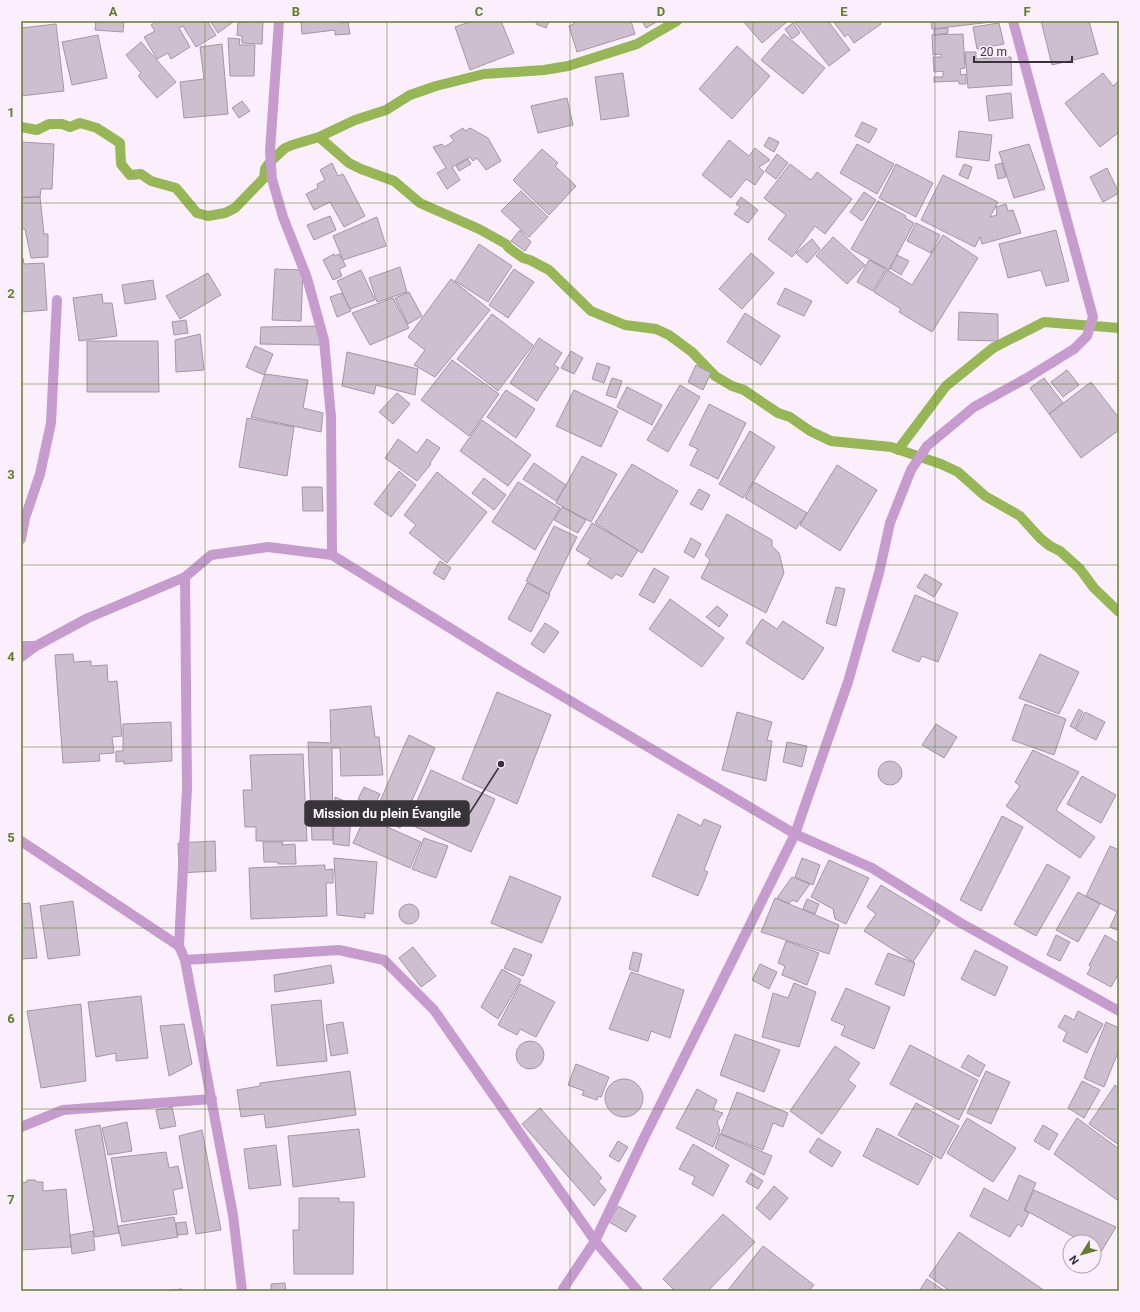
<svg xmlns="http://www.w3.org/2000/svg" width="1140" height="1312" font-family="Roboto,sans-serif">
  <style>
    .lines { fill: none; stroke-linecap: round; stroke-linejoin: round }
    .stream { stroke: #97b656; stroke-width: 10 }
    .building { fill: #cdbed0; stroke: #a495a7 }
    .minor { stroke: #c69ccf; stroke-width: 10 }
    .grid { fill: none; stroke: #647c2e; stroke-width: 1; stroke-opacity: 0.55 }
    .leader { fill: none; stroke: #383239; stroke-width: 1.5 }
    .callout-dot { fill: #383239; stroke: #fbeefd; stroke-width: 1.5 }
    .callout { fill: #383239; stroke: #383239; stroke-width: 1.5 }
    .callout-label { font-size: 13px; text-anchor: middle; font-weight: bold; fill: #fff }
    .neatline { fill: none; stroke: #647c2e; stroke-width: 1.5 }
    .grid-label { font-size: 13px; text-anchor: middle; font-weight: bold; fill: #647c2e }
  </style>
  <rect width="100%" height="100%" fill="#fbeefd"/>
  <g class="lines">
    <path class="stream" d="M21,127L37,130L49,124H62L70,127L80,123L97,128L120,143L121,164L130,175L141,174L151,181L176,188L197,213L208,216L225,213L235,208L264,178L265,169L270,162L285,148L292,145L319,137L355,120L386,110L410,95L436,86L484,74L544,70L568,66L637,44L677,21
      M319,137L349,163L361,169L394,181L420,203L479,229L506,244L509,248L523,258L530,260L549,270L591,311L625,325L656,329L669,335L692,352L715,376L732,386L744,390L778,413L790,417L810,431L831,441L891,447L941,464L958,472L985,496L1020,516L1040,538L1050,546L1060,551L1080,569L1094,588L1119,612
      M898,450L946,386L993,348L1044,322L1119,328"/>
  </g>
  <path class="building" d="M96,21H124L123,32L95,30Z
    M157,21H207L216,35L196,47L183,26L179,28L190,47L171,59L168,53L157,59L144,37L155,31L151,25Z
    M210,21H232L233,22L218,33Z
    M243,21H263L262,44L242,43V36L237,35L238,22H243Z
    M301,21H341V23L348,22L350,34L335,35V30L302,34Z
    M472,21H501L514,53L470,70L455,27Z
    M537,21H549L546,28L536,24Z
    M573,21H631L635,34L577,52L569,26L574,24Z
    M642,21H658L646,28Z
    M743,21H788L762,43Z
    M797,21H828L850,50L829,66L795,23Z
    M833,21H879L881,24L854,43L848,34L845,37Z
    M931,21H1000L932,29Z
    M1041,21H1089L1098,54L1052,65Z
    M793,23L800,33L792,39L785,29Z
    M999,23L1004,44L977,49L973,27Z
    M56,24L64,91L21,96V28Z
    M948,28V33L934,35V29Z
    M784,34L825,68L803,94L761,60Z
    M963,34L965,68L960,69L961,75L966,74V84H959V81L934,82V77H943V71L934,72L933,57H941V54L933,55L932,35Z
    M98,35L107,78L72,85L62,42Z
    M228,38L240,39L239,45H255L254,76H230Z
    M141,42L176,82L157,98L138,76L141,73L126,55Z
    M222,44L228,114L184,118L180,82L204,79L200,47Z
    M737,46L770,76L732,119L699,89Z
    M965,52H976V59L1011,57L1012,85L968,88Z
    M982,52H991L992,56L983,58Z
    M623,73L629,116L601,120L595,77Z
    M1103,73L1113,86L1119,81V132L1100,147L1065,103Z
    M1011,93L1013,118L989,121L986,96Z
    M567,98L573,125L538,133L531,106Z
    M242,101L250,111L239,118L232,108Z
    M862,122L877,129L869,143L855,136Z
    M463,128L465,131L470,128L488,138L501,161L486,170L477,158L473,161L470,157L452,167L460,180L447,189L437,173L446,168L433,147L442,144L444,147L454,141L450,136Z
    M959,131L992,135L989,161L956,157Z
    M769,137L779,142L774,152L764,146Z
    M729,140L749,156L755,148L770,160L759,167L764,172L755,185L746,179L731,198L702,175Z
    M21,142L54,144L52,189H41L40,197H21Z
    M857,144L894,164L877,194L840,173Z
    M1029,144L1045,189L1014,198L999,152Z
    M542,149L558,163L555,166L576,186L549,215L513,180Z
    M777,154L788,163L776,179L765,171Z
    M468,159L471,164L459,171L456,166Z
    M332,163L338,176L343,174L365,216L344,227L330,202L314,210L306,194L318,188L317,184L325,180L320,170Z
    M1002,163L1006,177L998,179L995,165Z
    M790,164L811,180L817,172L852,199L825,234L815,226L792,257L768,239L786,215L764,198Z
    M896,164L933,183L916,217L879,198Z
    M964,164L972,167L968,179L959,175Z
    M1107,168L1119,193L1103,202L1090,177Z
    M943,175L998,202L990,217L997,215L996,207L1006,204L1008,211L1013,210L1021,233L982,244L980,237L975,247L921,220Z
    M521,191L548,217L529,237L501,211Z
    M864,192L876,200L862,221L850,212Z
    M40,197L44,234H48V257L31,258L25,229H21V198Z
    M741,197L758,210L748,223L734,214L740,207L736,204Z
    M878,201L906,216L905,218L914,223L889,270L851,249Z
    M330,216L336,230L314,240L307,225Z
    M377,217L386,246L343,260L333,236Z
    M916,223L940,235L931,253L907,241Z
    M520,230L531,242L525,251L511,241Z
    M1056,230L1069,281L1046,286L1041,270L1008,278L999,244Z
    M943,235L978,258L932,332L899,312L901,309L874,292L887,270L912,285Z
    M833,237L865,265L847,284L816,256Z
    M812,239L820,249L807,263L796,253Z
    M479,244L512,266L488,302L455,281Z
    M751,253L774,273L742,309L719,289Z
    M334,254L335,256L339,254L346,266L339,269L342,276L333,280L323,260Z
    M897,255L909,261L901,275L890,268Z
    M21,258H23L24,264L44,263L47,310L21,312Z
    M869,260L886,269L873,291L857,282Z
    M400,267L407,292L377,302L369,278Z
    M275,269L303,270L301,321L272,320Z
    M514,269L534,282L508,318L489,305Z
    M361,270L375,300L350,309L337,281Z
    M208,273L221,295L180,319L166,296Z
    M451,279L490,310L435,377L414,365L425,350L408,337Z
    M153,280L156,299L125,304L122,285Z
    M785,288L812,301L804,316L777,304Z
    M409,292L422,316L408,324L395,298Z
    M342,293L351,311L337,317L330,297Z
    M102,294L103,303H112L117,336L79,341L73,298Z
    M393,298L409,328L370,345L352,313Z
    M959,312L998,314V341L958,340Z
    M745,313L780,336L761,365L727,342Z
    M492,314L533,345L498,391L457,359Z
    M186,320L188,333L174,335L172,322Z
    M319,326L321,345L260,344L261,327Z
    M200,334L204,370L176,372L175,340Z
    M539,338L562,353L554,365L559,368L537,401L510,383Z
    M87,341H158L159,392H87Z
    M255,346L273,354L264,375L246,367Z
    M571,351L583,358L574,374L561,368Z
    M347,352L418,369L415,395L376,385L374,394L342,386Z
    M452,360L499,394L469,436L421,400Z
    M597,363L610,367L604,383L592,379Z
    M696,365L711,373L703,390L688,382Z
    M1067,370L1079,385L1063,397L1051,382Z
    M265,374L308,380L303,408L323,413L321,432L251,417Z
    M612,378L622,381L616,398L606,395Z
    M1044,378L1063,403L1049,414L1030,388Z
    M1091,382L1119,418V430L1081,458L1049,414Z
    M680,385L700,397L668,452L647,440Z
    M627,387L662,405L652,425L617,407Z
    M506,390L535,409L516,438L487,417Z
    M574,390L618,411L601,447L556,426Z
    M397,393L410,404L393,424L379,412Z
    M709,404L746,423L718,479L690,465L698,449L689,445Z
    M247,418L294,427L287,476L239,467Z
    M482,420L531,455L508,486L460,451Z
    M750,431L775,447L743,498L719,484Z
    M398,439L417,453L427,439L440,448L430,463L431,464L417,481L385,458Z
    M582,456L617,474L591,522L556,503Z
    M534,463L566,485L556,501L523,479Z
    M632,464L678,491L642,553L595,523Z
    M837,465L877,490L840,551L800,525Z
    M399,471L416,485L391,517L374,504Z
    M437,472L487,512L447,563L409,533L416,525L404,515Z
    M484,478L506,495L494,510L472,493Z
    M518,482L560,508L535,550L492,522Z
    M754,482L807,513L796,529L745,498Z
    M302,487H322L323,511H303Z
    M699,489L710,495L702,510L690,504Z
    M562,507L586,520L578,533L554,520Z
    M727,514L772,540V546L779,553L784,573L766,613L701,578L710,560L705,555Z
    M592,523L638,550L622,577L616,574L612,579L587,564L591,559L576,550Z
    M554,526L577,537L549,594L526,581Z
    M691,538L701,544L694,558L684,552Z
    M440,561L451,568L444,580L433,573Z
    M654,568L669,577L654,603L639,595Z
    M925,574L942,584L934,597L917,587Z
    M527,583L550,595L531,632L508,619Z
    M836,587L845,589L836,626L826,623Z
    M915,595L958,613L938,662L922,656L919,662L892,651Z
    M670,599L724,638L702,667L649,629Z
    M717,606L728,615L719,627L706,617Z
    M762,619L777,629L783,621L824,648L803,680L746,643Z
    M545,623L559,632L544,653L531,644Z
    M73,654L74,662L91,661V666L107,665L108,682L117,681L122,736L112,737L114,753L99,754L100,761L63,763L55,655Z
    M1040,654L1079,672L1059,714L1019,698Z
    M497,692L551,715L517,804L462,779Z
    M1025,704L1066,719L1054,755L1012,740Z
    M371,706L375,737H379L383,775L341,776L340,748H332L333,840H312L308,742L331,743L330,710Z
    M1079,709L1083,712L1075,729L1070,726Z
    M737,712L772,722L767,740L772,741L766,781L722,770Z
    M1085,712L1105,722L1096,740L1076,730Z
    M171,722L172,761L124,764V761L116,762V751H123V724Z
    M936,724L957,737L944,758L922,745Z
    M409,735L435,748L400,828L374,815Z
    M787,742L807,746L802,767L783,762Z
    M1033,750L1079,772L1056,810L1095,837L1080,858L1006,806L1020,786L1015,782Z
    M303,754L307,841H256V827H245L243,790H252L250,755Z
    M878 773a12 12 0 1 1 24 0a12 12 0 1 1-24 0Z
    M431,770L495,799L471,852L407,823Z
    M1082,776L1116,795L1101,823L1067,804Z
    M364,787L380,794L374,807L358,799Z
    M335,797L362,808L359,815L351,814L349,846L333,844Z
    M678,814L701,826L704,819L721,826L704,870L708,872L698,896L652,876Z
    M1002,816L1023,827L981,911L960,900Z
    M365,817L421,842L410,868L353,843Z
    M424,838L448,846L436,878L412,869Z
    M215,841L216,871L179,873L178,843Z
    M263,842H283L282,845L295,844L296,864H278V862H264Z
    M1110,846L1119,850V931L1110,927L1117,912L1086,896Z
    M334,858L377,862L373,914L365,913V918L337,915Z
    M802,858L820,865L813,885L795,877Z
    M829,860L869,878L846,924L835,919L833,909L811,897Z
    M1047,864L1070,877L1036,936L1014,924Z
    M325,865V870L333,869V883H326L327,916L251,919L249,868Z
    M510,876L561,897L542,943L491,923Z
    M792,877L810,884L797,902L792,900L789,904L777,898Z
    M881,885L940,921L913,962L864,931L876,914L867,907Z
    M1078,892L1100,904L1078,942L1056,930Z
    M775,898L839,925L829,954L761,932Z
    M807,899L819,904L815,914L803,909Z
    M73,901L80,955L48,959L40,906Z
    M30,903L37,958L21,959V904Z
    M399 914a10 10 0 1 1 20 0a10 10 0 1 1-20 0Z
    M1056,935L1070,942L1060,961L1047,955Z
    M1105,935L1118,943L1119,941V973L1111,987L1087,974L1091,967L1089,965Z
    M786,941L819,953L807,985L782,975L785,966L778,963Z
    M413,947L436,976L421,987L399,958Z
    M514,948L532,955L523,976L504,968Z
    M975,950L1008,967L995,996L961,979Z
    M633,952L642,954L638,972L629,969Z
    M888,953L915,963L904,996L875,984Z
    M760,964L777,972L769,989L752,980Z
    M331,965L334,983L275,992L274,975Z
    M502,969L521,980L498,1019L481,1007Z
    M631,972L684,990L670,1038L651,1031L648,1041L609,1029Z
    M794,983L816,992L799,1047L762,1037L773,993L788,998Z
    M520,984L555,1002L536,1037L520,1029L517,1035L498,1025Z
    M846,988L890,1007L874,1049L841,1035L845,1026L831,1020Z
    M141,996L148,1058L116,1061V1053L96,1057L88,1002Z
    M321,1000L327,1061L277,1066L271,1005Z
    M81,1004L86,1081L41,1088L27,1011Z
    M1078,1011L1103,1024L1087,1053L1063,1041L1067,1032L1058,1027L1065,1015L1074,1020Z
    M343,1022L348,1053L331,1056L326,1025Z
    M1106,1022L1119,1028V1050L1104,1087L1084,1078Z
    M184,1024L192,1064L169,1076L160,1026Z
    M735,1034L780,1050L764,1092L720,1075Z
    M516 1055a14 14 0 1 1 28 0a14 14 0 1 1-28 0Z
    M910,1045L978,1080L959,1120L890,1084Z
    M835,1046L860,1063L848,1080L856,1086L822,1134L790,1111Z
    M968,1055L985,1065L979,1077L961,1067Z
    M576,1064L609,1077L601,1097L598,1096L597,1100L582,1095L584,1091L568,1085Z
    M350,1071L356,1115L266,1128L264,1114L241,1117L237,1090L260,1086V1083Z
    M986,1071L1010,1082L991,1124L967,1113Z
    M605 1098a19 19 0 1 1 38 0a19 19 0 1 1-38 0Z
    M1082,1081L1100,1090L1084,1118L1068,1108Z
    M1115,1085L1119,1088V1145L1089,1124Z
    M697,1089L717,1100L713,1110L723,1113L717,1122L720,1130L713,1147L676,1128Z
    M737,1092L788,1113L783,1127L773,1123L763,1150L721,1134Z
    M916,1103L959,1126L941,1159L898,1135Z
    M172,1107L176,1126L160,1129L156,1110Z
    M540,1108L602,1178L598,1181L606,1190L594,1206L522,1124Z
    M967,1118L1016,1148L993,1182L947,1153Z
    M1077,1118L1119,1149V1198L1117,1200L1054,1154Z
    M127,1122L132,1151L108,1155L102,1128Z
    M100,1125L119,1233L95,1237L75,1130Z
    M1043,1125L1058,1134L1049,1150L1034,1141Z
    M877,1128L933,1157L918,1185L863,1156Z
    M359,1129L365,1177L293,1187L288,1136Z
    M202,1130L221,1230L196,1234L179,1136Z
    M720,1134L772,1156L764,1175L715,1148Z
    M818,1138L841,1152L832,1167L809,1152Z
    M618,1141L628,1147L619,1162L609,1156Z
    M693,1144L729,1165L713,1196L692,1184L695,1177L679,1169Z
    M276,1145L281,1185L249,1189L244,1149Z
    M166,1152L169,1168L178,1166L183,1188L173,1190L177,1214L122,1222L111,1158Z
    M751,1173L763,1181L758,1189L746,1182Z
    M1019,1175L1036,1183L1024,1210L1029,1213L1022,1227L1018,1224L1010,1237L970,1216L984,1188L1008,1201Z
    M27,1180H35L37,1182H43V1191L66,1189L71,1247L21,1250V1183L27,1182Z
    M774,1186L788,1198L770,1220L756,1208Z
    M1034,1190L1116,1227L1101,1252L1094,1248V1242H1083L1025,1210Z
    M299,1198H339V1202H354L353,1274H294L293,1230H299Z
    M618,1206L636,1216L626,1232L609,1222Z
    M723,1214L755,1242L708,1291H675L663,1279Z
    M174,1217L178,1237L122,1246L118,1226Z
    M186,1222L188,1234L177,1235L176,1223Z
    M93,1231L95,1250L72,1254L70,1235Z
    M959,1232L1045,1291H950L929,1276Z
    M763,1246L814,1285L809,1291L728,1290Z
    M927,1279L945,1291H919Z
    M285,1283L286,1291H271V1284Z
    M182,1289V1291H163Z"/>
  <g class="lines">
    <path class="minor" d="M279,21L270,151L272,179L283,217L307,278L324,340L331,417L332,555
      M21,539L25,518L40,474L51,423L57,300
      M185,577L187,788L179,946L185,960L233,1215L242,1291
      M21,646H36L88,618L185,577L211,555L268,547L332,555L508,664L795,834L872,868L959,922L1119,1011
      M21,657L36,646
      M21,841L179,946
      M185,960L339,950L384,960L434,1010L595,1241L638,1291
      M21,1127L63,1110L212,1099
      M563,1291V1289L595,1241L643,1140L795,834L848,682L879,573L890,523L911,470L927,446L974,407L1027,378L1074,349L1087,336L1093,317L1013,21"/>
  </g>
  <path class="grid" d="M205,21V1291M387,21V1291M570,21V1291M753,21V1291M935,21V1291M21,203H1119M21,384H1119M21,565H1119M21,747H1119M21,928H1119M21,1109H1119"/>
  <path class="leader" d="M501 764L469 814"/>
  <circle class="callout-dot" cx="501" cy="764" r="4"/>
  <rect class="callout" x="305" y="801" width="164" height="25" rx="4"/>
  <g class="callout-label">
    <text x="387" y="818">Mission du plein Évangile</text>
  </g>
  <rect width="1140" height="1312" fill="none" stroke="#fbeefd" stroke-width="44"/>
  <g transform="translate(1082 1254) rotate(233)"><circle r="19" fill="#fbeefd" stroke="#ada3af"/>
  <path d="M0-3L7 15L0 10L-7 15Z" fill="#647c2e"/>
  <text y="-6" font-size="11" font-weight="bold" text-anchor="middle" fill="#383239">N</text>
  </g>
  <path d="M974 56v6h98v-6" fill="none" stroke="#383239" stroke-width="2"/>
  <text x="980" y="56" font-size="12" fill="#383239" stroke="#fbeefd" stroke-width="3" paint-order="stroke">20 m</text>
  <rect x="22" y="22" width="1096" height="1268" class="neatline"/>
  <g class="grid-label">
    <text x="113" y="16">A</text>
    <text x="296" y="16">B</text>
    <text x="479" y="16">C</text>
    <text x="661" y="16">D</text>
    <text x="844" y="16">E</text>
    <text x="1027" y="16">F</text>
    <text x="11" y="117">1</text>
    <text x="11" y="298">2</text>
    <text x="11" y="479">3</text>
    <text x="11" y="661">4</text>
    <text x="11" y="842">5</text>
    <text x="11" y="1023">6</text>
    <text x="11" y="1204">7</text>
  </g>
</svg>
